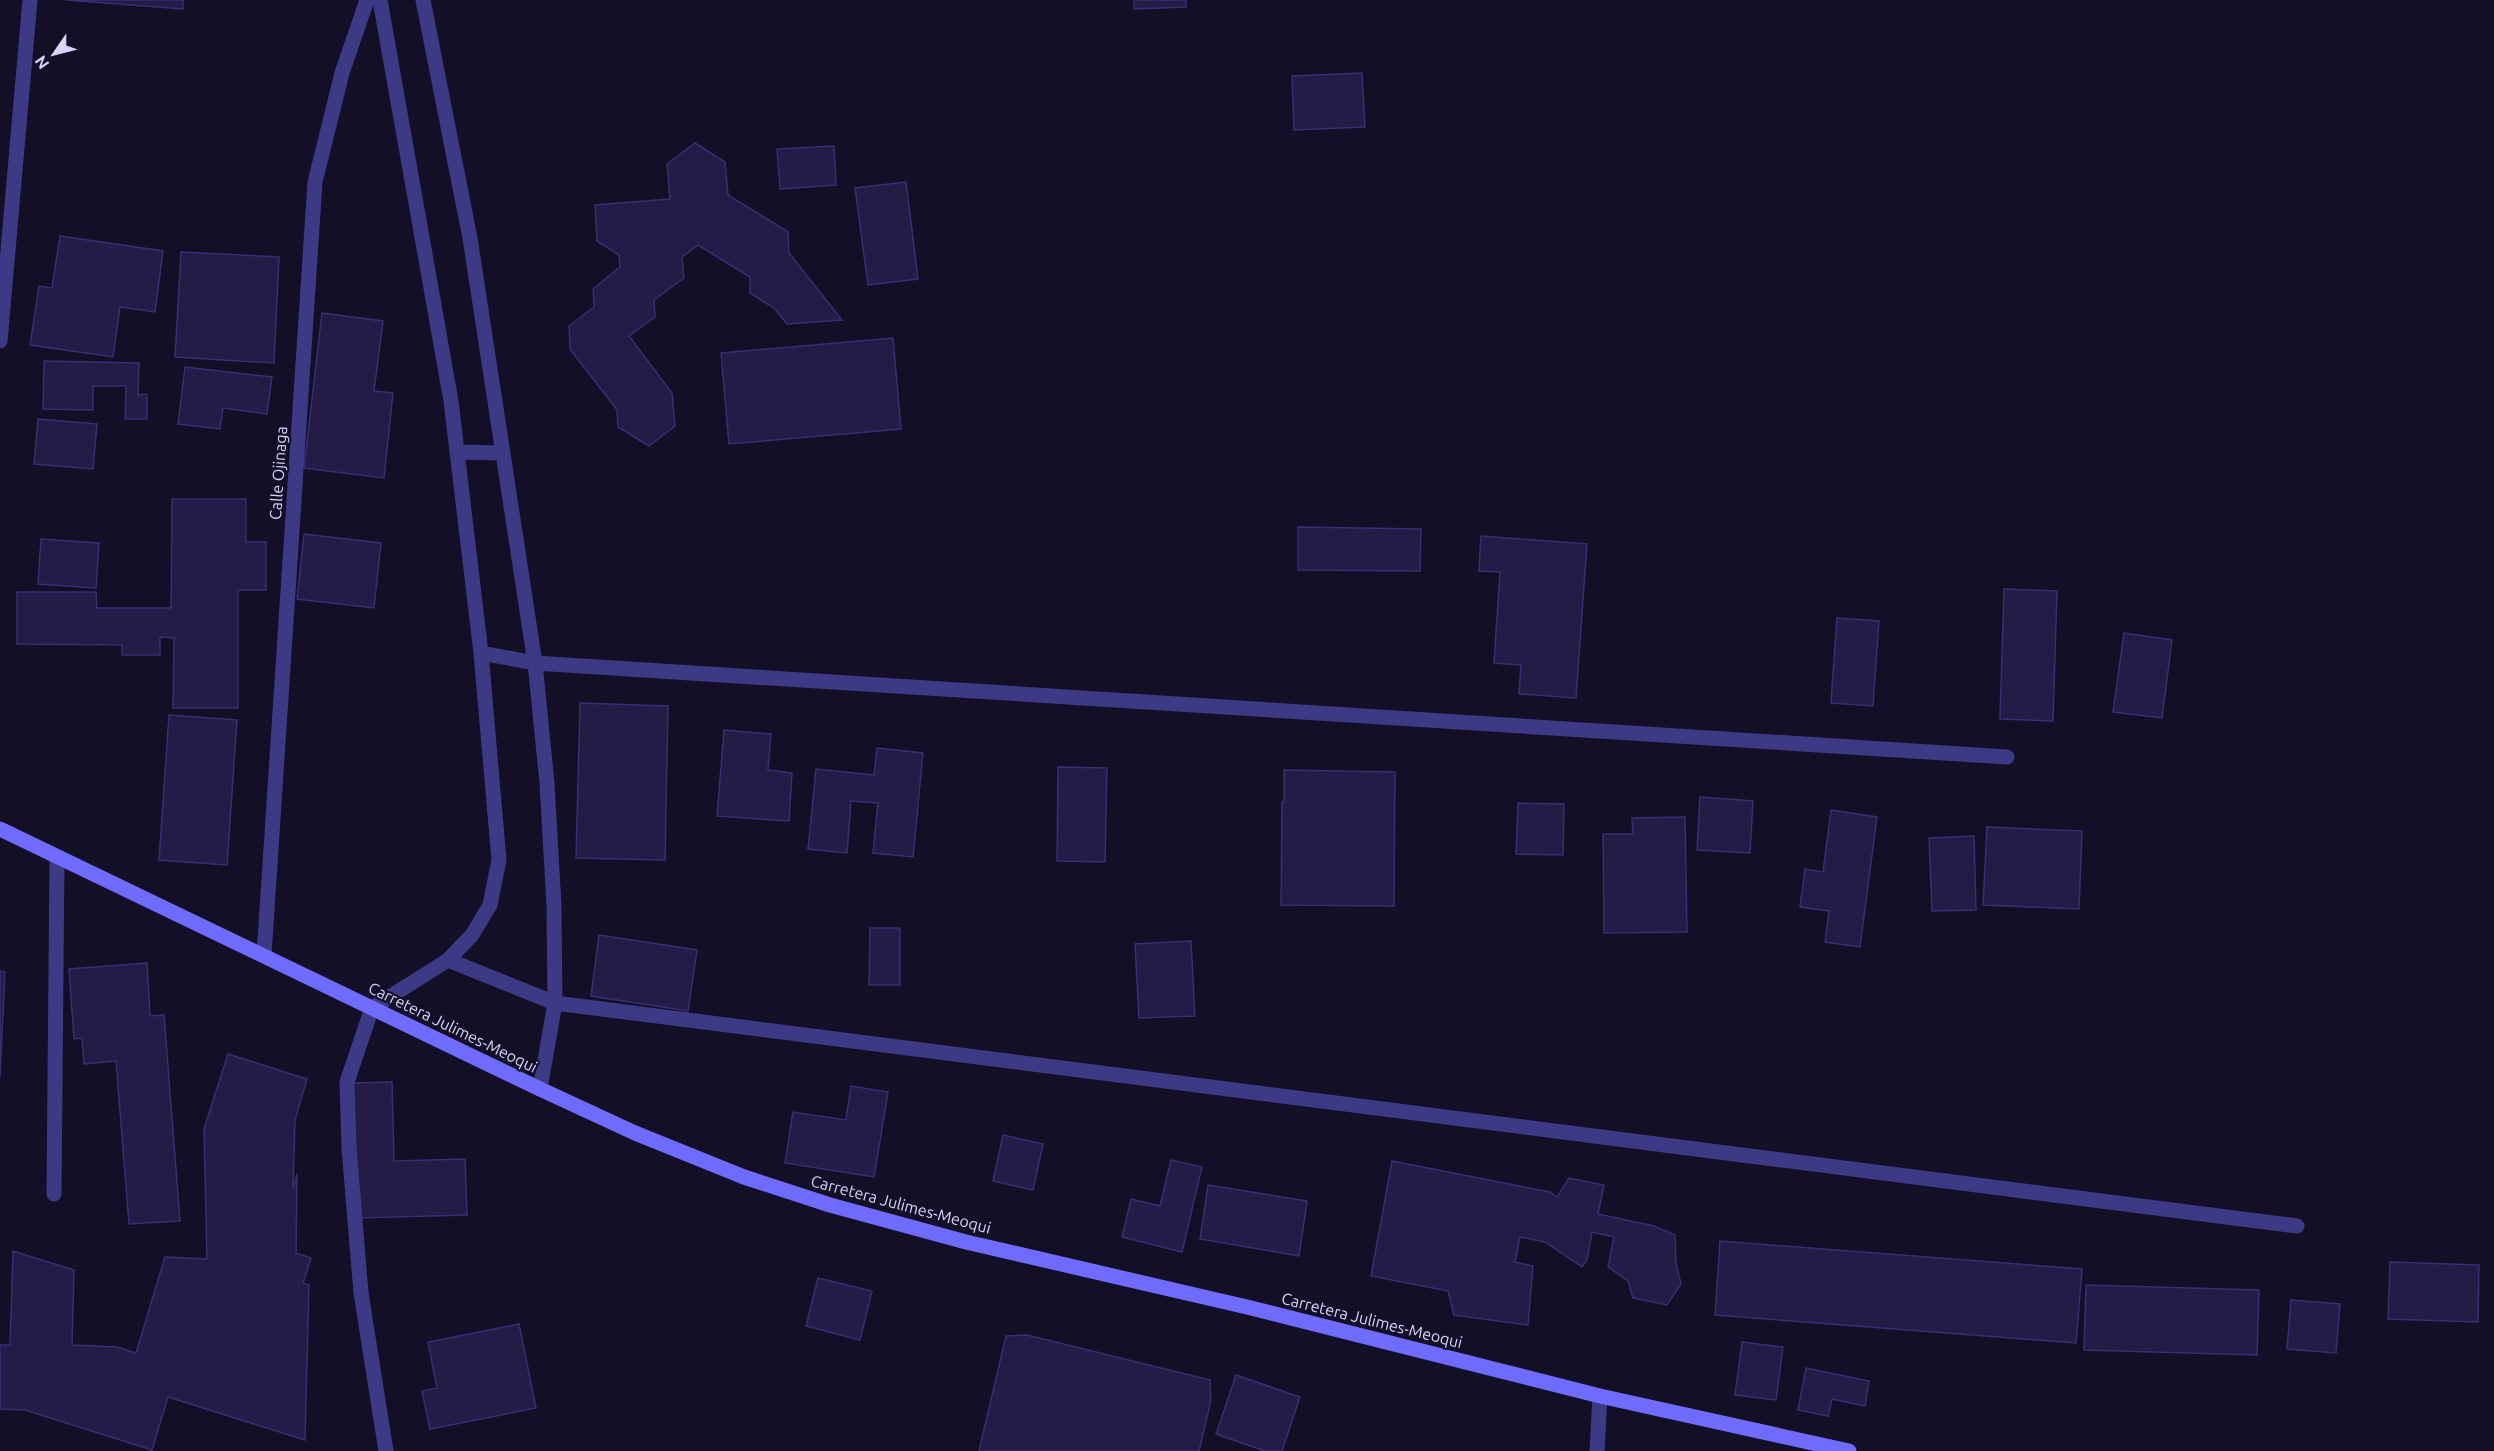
<svg xmlns="http://www.w3.org/2000/svg" width="2494" height="1451" font-family="Ubuntu,sans-serif">
  <style>
    .building { fill: #241b47; stroke: #3b2d73; stroke-width: 1.5 }
    .lines { fill: none; stroke-linecap: round; stroke-linejoin: round }
    .street { stroke: #3d3a85; stroke-width: 15 }
    .secondary { stroke: #6f6bff; stroke-width: 15 }
    .labels { text-anchor: middle; stroke-width: 4.5; stroke-linejoin: round; paint-order: stroke }
    .street-label { font-size: 16px; fill: #d9d4ff; stroke: #130f26 }
  </style>
  <rect width="100%" height="100%" fill="#130f26"/>
  <path class="building" d="M66,0H183V9Z
    M1134,0H1186V7L1134,9Z
    M1362,73L1365,127L1294,130L1292,76Z
    M695,143L725,162L728,195L788,232L789,253L842,320L787,324L774,308L750,293V277L698,245L682,257L684,278L654,300L655,317L629,336L672,393L675,426L649,446L618,427L617,410L570,349L569,326L594,307L593,289L620,267L619,255L597,241L595,205L670,199L667,164Z
    M834,146L836,185L780,189L777,149Z
    M906,182L918,279L868,285L855,188Z
    M60,236L163,251L155,312L120,307L113,357L30,345L39,286L52,288Z
    M181,252L279,257L274,363L175,357Z
    M322,313L383,321L374,391L393,393L384,478L304,468Z
    M893,338L901,429L729,444L721,353Z
    M44,361L139,363L138,395L147,394V419H125L126,386H93V410L43,409Z
    M185,367L272,377L267,414L223,408L220,429L178,424Z
    M38,419L97,424L93,469L34,464Z
    M172,499H246V542H266V590H238V708H173L174,638L160,637V655H122V645L17,644V592H96L97,608H171Z
    M1298,527L1421,529L1420,571L1298,570Z
    M304,534L381,543L374,608L297,599Z
    M1481,536L1587,544L1576,698L1519,694L1521,665L1494,663L1500,572L1479,571Z
    M41,539L99,543L96,588L38,584Z
    M2004,589L2057,591L2053,721L2000,719Z
    M1837,618L1879,621L1873,706L1831,703Z
    M2124,633L2172,640L2162,718L2113,712Z
    M580,703L668,706L665,860L576,858Z
    M169,715L237,720L227,865L159,860Z
    M724,730L771,734L768,770L792,773L789,821L717,816Z
    M877,748L923,753L913,857L873,853L878,803L851,801L847,853L808,849L816,769L874,775Z
    M1058,767L1107,768L1105,862L1057,861Z
    M1284,770L1395,772L1394,906L1281,905L1282,802H1284Z
    M1700,797L1753,801L1750,853L1697,850Z
    M1518,803L1564,804L1563,855L1516,854Z
    M1831,810L1877,817L1860,947L1825,942L1829,911L1800,907L1805,869L1823,872Z
    M1685,817L1687,932L1604,933L1603,834H1633L1632,818Z
    M1987,827L2082,831L2079,909L1983,905Z
    M1974,836L1976,910L1932,911L1929,838Z
    M870,928H900V985H869Z
    M599,935L697,950L688,1011L591,996Z
    M1191,941L1195,1016L1139,1018L1135,944Z
    M147,963L150,1016L164,1015L180,1221L129,1224L116,1061L84,1064L82,1038L74,1039L69,969Z
    M0,971L5,972L0,1076Z
    M228,1054L307,1079L295,1120L293,1189L297,1174L296,1253L311,1258L303,1283L309,1285L305,1440L168,1397L152,1450L25,1410L0,1409V1345H10L13,1251L74,1270L72,1345L117,1347L136,1353L165,1257L207,1259L204,1129Z
    M392,1082L394,1161L465,1159L467,1215L357,1218L353,1083Z
    M851,1086L888,1092L874,1177L785,1163L793,1112L846,1120Z
    M1003,1135L1043,1144L1033,1190L993,1181Z
    M1171,1160L1202,1167L1182,1252L1122,1237L1131,1199L1160,1206Z
    M1392,1161L1550,1192L1557,1197L1569,1178L1604,1185L1598,1214L1654,1226L1675,1235L1676,1263L1681,1284L1667,1305L1633,1298L1628,1281L1608,1267L1614,1237L1592,1232L1587,1260L1582,1267L1545,1242L1520,1237L1515,1262L1533,1266L1528,1325L1454,1315L1448,1291L1371,1276Z
    M1208,1185L1307,1201L1299,1256L1200,1239Z
    M1720,1241L2082,1269L2076,1343L1715,1315Z
    M2390,1262L2479,1265L2478,1322L2388,1319Z
    M818,1278L872,1291L860,1340L806,1326Z
    M2086,1285L2259,1290L2257,1355L2084,1350Z
    M2291,1300L2340,1304L2336,1353L2287,1349Z
    M519,1324L536,1408L430,1429L422,1391L437,1388L428,1342Z
    M1027,1335L1210,1380L1211,1400L1199,1451H979L1006,1336Z
    M1742,1342L1783,1347L1776,1400L1735,1395Z
    M1806,1368L1869,1381L1865,1406L1832,1399L1828,1416L1798,1410Z
    M1236,1375L1300,1397L1282,1451H1265L1216,1434Z"/>
  <g class="lines">
    <path class="street" d="M380,0L451,401L481,653L499,860L490,905L472,935L448,960L372,1008L347,1082L349,1148L361,1293L386,1451
      M423,0L470,238L535,663L547,783L554,906L555,1003L540,1089
      M0,341L30,0
      M457,452L503,453
      M481,653L535,663L2007,757
      M264,955L315,182L342,73L367,0
      M448,960L555,1003L2297,1226
      M54,1194L57,857
      M1597,1451L1600,1396"/>
    <path class="secondary" d="M0,829L540,1089L635,1133L744,1177L830,1205L966,1242L1247,1307L1600,1396L1849,1451"/>
  </g>
  <g class="labels">
    <g class="street-label">
      <text transform="translate(278 473) rotate(-86)" y="6">Calle Ojinaga</text>
      <text transform="translate(453 1027) rotate(26)" y="6">Carretera Julimes-Meoqui</text>
      <text transform="translate(901 1204) rotate(15)" y="6">Carretera Julimes-Meoqui</text>
      <text transform="translate(1372 1320) rotate(14)" y="6">Carretera Julimes-Meoqui</text>
    </g>
  </g>
  <g transform="translate(54 54) rotate(235)" stroke="#130f26" stroke-width="4.5" paint-order="stroke">
  <path d="M0-4.5L10 22L0 15L-10 22Z" fill="#d9d4ff"/>
  <text y="-9" font-size="16" font-weight="bold" text-anchor="middle" fill="#d9d4ff">N</text>
  </g>
</svg>
